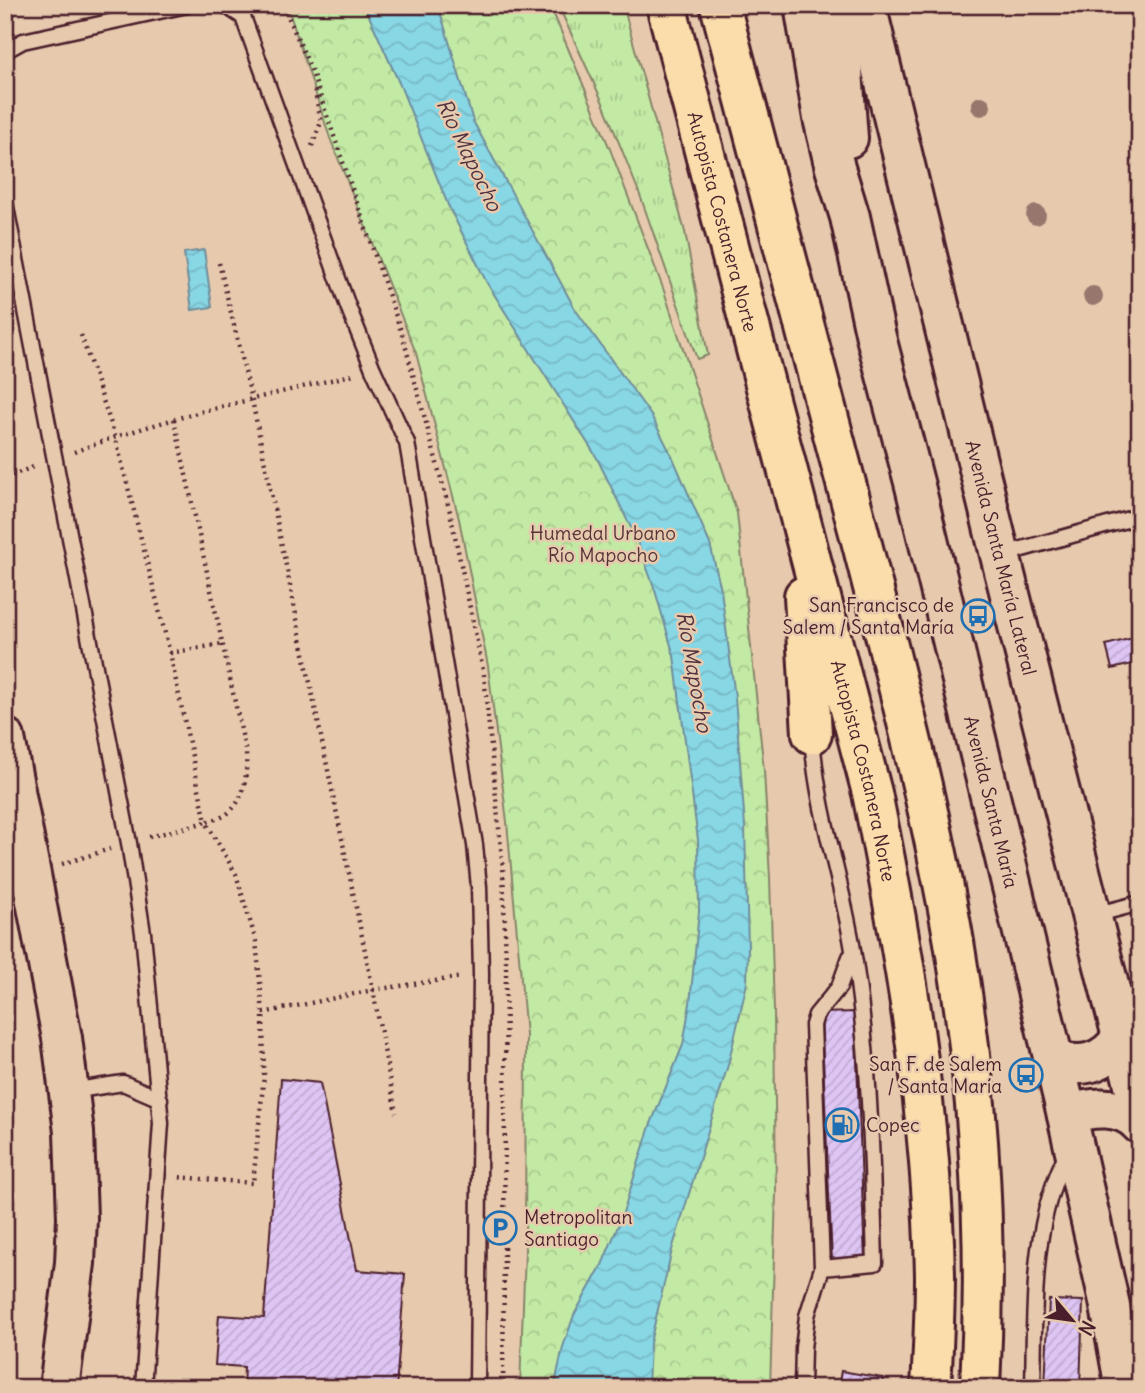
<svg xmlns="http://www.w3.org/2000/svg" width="1145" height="1393" font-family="Delius,sans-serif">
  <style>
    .grass { fill: url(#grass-tufts); stroke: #868468; stroke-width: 2 }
    .park { fill: url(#park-crowns); stroke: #868468; stroke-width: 2 }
    .water { fill: url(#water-waves); stroke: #6f8d9b; stroke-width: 2 }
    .building { fill: url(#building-hatch); stroke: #4a1f2b; stroke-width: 2 }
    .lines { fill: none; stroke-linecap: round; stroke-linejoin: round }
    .lane-casing { stroke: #4a1f2b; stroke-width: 19 }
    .secondary-casing { stroke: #4a1f2b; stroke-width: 44 }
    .highway-casing { stroke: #4a1f2b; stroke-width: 44 }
    .path { stroke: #4a1f2b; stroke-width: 4.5; stroke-dasharray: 2 5; stroke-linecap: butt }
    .lane { stroke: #e7caae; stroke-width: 14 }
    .secondary { stroke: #e7caae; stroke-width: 38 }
    .highway { stroke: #fbddab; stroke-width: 38 }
    .tree { fill: #97776d }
    .labels { text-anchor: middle; stroke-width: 5; stroke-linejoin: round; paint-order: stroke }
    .street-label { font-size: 19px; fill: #4a1f2b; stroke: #e7caae }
    .park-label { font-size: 19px; fill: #563337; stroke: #e7caae }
    .poi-label { font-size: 19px; fill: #4a1f2b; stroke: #e7caae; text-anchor: end }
    .water-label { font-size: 21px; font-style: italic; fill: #50313e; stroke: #e7caae }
  </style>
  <defs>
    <pattern id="grass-tufts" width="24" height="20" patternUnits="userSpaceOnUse" patternTransform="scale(1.75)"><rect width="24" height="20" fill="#c3eaa5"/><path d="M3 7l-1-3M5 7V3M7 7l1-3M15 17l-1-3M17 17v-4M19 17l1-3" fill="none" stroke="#a9c88e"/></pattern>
    <pattern id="park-crowns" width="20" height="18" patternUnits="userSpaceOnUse" patternTransform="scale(1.75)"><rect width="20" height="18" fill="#c3eaa5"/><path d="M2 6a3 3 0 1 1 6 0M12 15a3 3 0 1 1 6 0" fill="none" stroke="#a9c88e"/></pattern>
    <pattern id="water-waves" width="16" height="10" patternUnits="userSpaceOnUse" patternTransform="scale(1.75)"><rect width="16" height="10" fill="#88d7e5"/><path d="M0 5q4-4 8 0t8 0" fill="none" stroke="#77b8c5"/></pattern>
    <pattern id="building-hatch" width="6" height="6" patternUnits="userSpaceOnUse" patternTransform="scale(1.75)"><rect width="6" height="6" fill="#dec5f4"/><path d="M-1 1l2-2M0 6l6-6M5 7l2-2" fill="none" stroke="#c0a9d1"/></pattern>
  </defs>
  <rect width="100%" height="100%" fill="#e7caae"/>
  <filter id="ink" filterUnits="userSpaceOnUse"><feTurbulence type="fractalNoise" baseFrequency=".0143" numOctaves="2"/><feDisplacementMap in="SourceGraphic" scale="14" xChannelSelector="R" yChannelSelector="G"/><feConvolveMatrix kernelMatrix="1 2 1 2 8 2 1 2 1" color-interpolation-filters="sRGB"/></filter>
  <g filter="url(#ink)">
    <path class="grass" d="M558,5H623L685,232L708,355L697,359L640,195L603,103Z"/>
    <path class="park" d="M287,5H550L610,149L663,288L737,513L764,771L770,878L774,1011L776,1193L770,1388H520L525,1251L526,1035L507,822L488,666L459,519L416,353L330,138Z"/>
    <path class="water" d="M364,5H438L473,121L575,309L652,417L673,458L710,544L721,590L735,697L745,826L748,948L747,983L728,1065L672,1250L650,1343L648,1388H554L563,1347L574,1315L602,1265L621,1219L650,1126L683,1045L690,1003L699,911L698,840L674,656L654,587L635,536L597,458L487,283L448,205L400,85Z
      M204,250L212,307L192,310L184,253Z"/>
    <path class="building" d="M1140,636V662L1112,669L1106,645Z
      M855,1012L865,1260L832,1262L821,1013Z
      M281,1079L320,1083L357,1270L405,1274L396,1388H243L244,1367L215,1365L219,1315L264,1318Z
      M1049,1300L1083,1301L1080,1388H1045Z
      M841,1371L883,1378L882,1388H838Z"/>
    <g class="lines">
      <defs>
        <path id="lane" d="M225,5L243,17L349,309L373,369L407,443L475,845L479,887L481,974L477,1388
          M5,51L23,41L187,5
          M5,202L129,843L143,933L161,1123L143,1388
          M1001,555L1140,516
          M812,735C816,806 840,874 852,944C870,1049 872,1157 875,1263L822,1268
          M1094,915L1140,903
          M71,1091L123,1083L160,1099
          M802,1388L803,1348L807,1316L822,1268L813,1025L816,1015L839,987L850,957
          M1033,1388C1035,1307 1030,1225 1068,1151"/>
        <g id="secondary">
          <path id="s1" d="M804,5L823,118L835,168L850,217L876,337L915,486L1063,1098L1109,1301L1125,1388"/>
          <path d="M838,5L848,138"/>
          <path id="s2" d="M866,5L1000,555L1140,1108"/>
          <path d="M5,738L62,1038L74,1132L77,1218L75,1263L59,1388"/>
          <path d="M1053,1059C1082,1070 1104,1063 1122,1038"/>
          <path d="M1067,1115C1090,1107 1122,1103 1140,1124"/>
        </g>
        <g id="highway">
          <path id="s3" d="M666,5L872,793C904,952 932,1113 935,1276C935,1313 933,1351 931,1388"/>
          <path d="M720,5C769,186 816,367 863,548C896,678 931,809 954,942C979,1089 988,1239 980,1388"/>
          <path d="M804,596L812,734"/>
        </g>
      </defs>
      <use href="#lane" class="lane-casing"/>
      <use href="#secondary" class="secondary-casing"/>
      <use href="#highway" class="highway-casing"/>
      <path class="path" d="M283,5L311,69L403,337L450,512L484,675L503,869L506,964L503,1388
        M312,146L321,122L314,87
        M219,263L252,400L373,990L396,1113
        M81,335L115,436L170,653L206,822L149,837
        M174,419L246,753C247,775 246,799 227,814C222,818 212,820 206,822L236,874L256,941L263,1013L264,1075L253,1183L177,1177
        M74,452C164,417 261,398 355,374
        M5,478L36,466
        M170,653L222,644
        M62,864L110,849
        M263,1013L373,990L462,977"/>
      <use href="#lane" class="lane"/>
      <use href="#secondary" class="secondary"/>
      <use href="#highway" class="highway"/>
    </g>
    <g class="tree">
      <circle cx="981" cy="106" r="10"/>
      <circle cx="1036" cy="215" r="10"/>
      <circle cx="1093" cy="296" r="10"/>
    </g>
  </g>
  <defs>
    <symbol id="bus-ring" viewBox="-11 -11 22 22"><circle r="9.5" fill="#e7caae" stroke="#1f6fb2" stroke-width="1.5"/><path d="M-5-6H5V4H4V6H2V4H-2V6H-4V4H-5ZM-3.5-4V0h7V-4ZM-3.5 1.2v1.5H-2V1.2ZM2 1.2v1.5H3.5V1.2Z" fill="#1f6fb2"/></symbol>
    <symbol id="fuel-ring" viewBox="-11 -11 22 22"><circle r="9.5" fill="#e7caae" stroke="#1f6fb2" stroke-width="1.5"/><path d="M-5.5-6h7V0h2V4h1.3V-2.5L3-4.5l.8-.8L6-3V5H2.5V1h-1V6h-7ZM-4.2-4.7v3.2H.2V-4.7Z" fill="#1f6fb2"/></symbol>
    <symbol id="parking-ring" viewBox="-11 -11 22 22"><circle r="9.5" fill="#e7caae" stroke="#1f6fb2" stroke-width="1.5"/><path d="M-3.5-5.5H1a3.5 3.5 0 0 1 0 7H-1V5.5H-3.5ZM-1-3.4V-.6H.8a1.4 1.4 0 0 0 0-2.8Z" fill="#1f6fb2"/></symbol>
  </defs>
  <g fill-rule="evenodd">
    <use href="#bus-ring" x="959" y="597" width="38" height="38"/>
    <use href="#bus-ring" x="1007" y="1056" width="38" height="38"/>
    <use href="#fuel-ring" x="823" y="1106" width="38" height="38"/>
    <use href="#parking-ring" x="481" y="1209" width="38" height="38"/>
  </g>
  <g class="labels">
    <g class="street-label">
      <text dy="7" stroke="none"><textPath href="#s3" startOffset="224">Autopista Costanera Norte</textPath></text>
      <text dy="7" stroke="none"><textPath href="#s2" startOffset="569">Avenida Santa María Lateral</textPath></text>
      <text dy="7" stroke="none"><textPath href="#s3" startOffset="791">Autopista Costanera Norte</textPath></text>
      <text dy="7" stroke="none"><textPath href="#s1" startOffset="819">Avenida Santa María</textPath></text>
    </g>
    <g class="park-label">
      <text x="603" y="540">Humedal Urbano<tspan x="603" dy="22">Río Mapocho</tspan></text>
    </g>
    <g class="poi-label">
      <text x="954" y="612">San Francisco de<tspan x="954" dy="22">Salem / Santa María</tspan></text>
      <text x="1002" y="1071">San F. de Salem<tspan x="1002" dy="22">/ Santa María</tspan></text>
      <text x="866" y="1132" text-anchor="start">Copec</text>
      <text x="524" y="1224" text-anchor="start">Metropolitan<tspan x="524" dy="22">Santiago</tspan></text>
    </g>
    <g class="water-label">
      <text transform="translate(469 155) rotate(64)" y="7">Río Mapocho</text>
      <text transform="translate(694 672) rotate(80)" y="7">Río Mapocho</text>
    </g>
  </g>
  <rect width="1145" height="1393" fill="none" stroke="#e7caae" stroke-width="28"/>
  <rect x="14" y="14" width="1117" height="1365" fill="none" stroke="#4a1f2b" stroke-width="2.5" filter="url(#ink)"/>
  <g transform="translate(1072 1320) rotate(119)" stroke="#e7caae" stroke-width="5" paint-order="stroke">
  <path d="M0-5L12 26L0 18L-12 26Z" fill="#4a1f2b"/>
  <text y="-10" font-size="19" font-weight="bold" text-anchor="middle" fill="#4a1f2b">N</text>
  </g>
</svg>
